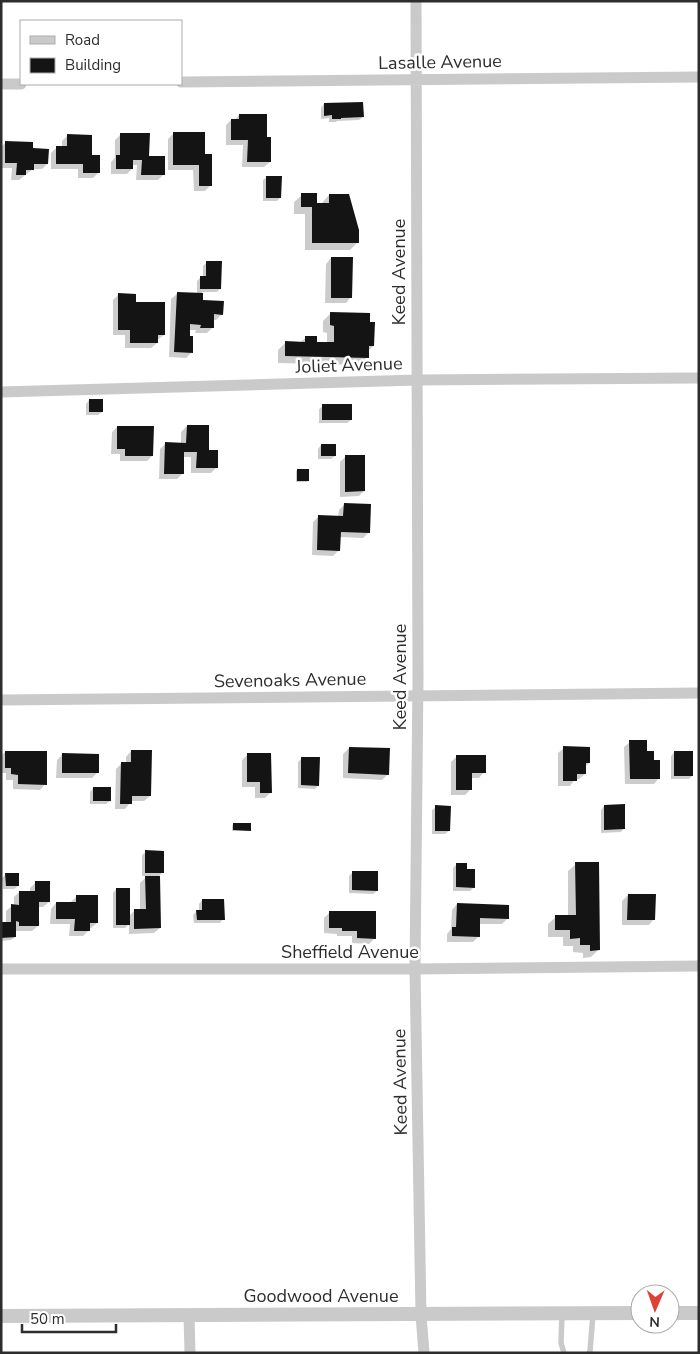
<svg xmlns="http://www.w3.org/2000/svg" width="700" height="1354" font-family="'Nunito Sans',sans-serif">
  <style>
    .shadow { fill: #0003 }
    .building { fill: #141414 }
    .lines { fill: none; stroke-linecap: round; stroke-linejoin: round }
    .service { stroke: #cacaca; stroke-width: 5.5 }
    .minor { stroke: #cacaca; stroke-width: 11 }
    .tertiary { stroke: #cacaca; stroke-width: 14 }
    .labels { text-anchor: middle; stroke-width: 5; stroke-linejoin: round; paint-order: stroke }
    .street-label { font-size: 18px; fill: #2d2d2d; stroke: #fff }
  </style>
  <rect width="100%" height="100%" fill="#fff"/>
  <path class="shadow" d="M324,104L363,117L359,120L337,121L336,122H329V118L321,119V108Z
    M239,115L266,138L270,162L264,167H242L243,145H226V125L231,120H235Z
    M174,133L203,156L211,185L205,191H194L193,170H168V139Z
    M121,134L148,157L163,175L158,180H136L137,165H132V169L127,174H111V162L115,158V140Z
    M67,136L91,156L99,172L93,178H78V169H51V153L57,147H62V141Z
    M6,142L32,149L47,164L42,169H33L19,180H11L12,168H1V147Z
    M267,177L280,198L277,201H263V180Z
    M302,195L316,204H322V203L329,195L358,242L350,250H305V214H294V202Z
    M331,258L351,297L346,303H325L326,264Z
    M207,262L220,289L217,292H202V302L222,314L216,320H213V327L207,333H195L196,330H188L192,352L186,358L169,357L171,299L177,294H197V281L201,277H203V266Z
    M118,295L135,303L164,335L157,340V343L151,348H125V335H113V300Z
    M331,313L369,323L373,346L368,351L367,357L360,365L278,363V350L286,342L300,343L306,337L316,343H327V333L323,332V321Z
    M89,400L102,412L98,415H86V404Z
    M323,406L351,420L347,423H319V409Z
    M187,426L207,451L216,468L211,473H191V457H183L182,474L177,479H159L160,449L165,444H181V432Z
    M117,427L152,456L147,461H120V454H111L112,432Z
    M321,445L335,456L331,459H318V449Z
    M345,457L364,491L359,496L340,497V462Z
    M298,470L308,481L307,482H296V471Z
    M344,505L369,532L363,538L339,537V550L333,556L312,555L313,522L319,516L338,517L339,510Z
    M630,742L646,752L653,761L659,778L654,784H625L624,747Z
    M349,748L388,774L382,780L343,778V754Z
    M564,748L589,763L585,767V774L579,779H575L570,786H558V753Z
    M131,751L150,796L144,801H130V803L125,809H115L116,769L122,763H126V757Z
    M5,752L45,784L40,790L13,789V780H6V773H1V756Z
    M675,752L692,776L689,779H671V756Z
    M248,754L270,793L265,798H255V787H242V760Z
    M62,755L98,772L92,778H56L57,760Z
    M457,756L484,772L479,778H471V789L465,795H451V762Z
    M302,758L318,785L315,789L298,788V762Z
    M93,788L110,801L106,804H90V792Z
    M604,806L624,828L621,832L601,833V810Z
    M436,807L449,831L445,834H432V810Z
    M233,824L250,830L248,831H232V826Z
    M146,852L163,872L159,876L160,928L154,933L129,934V924L125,928H113V893L116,889L129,916L134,911H140V883L147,876H142V855Z
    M457,864L466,871L474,887L470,891H453V868Z
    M576,864L598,950L591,957L583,958V953L573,952V946H563V937H548V924L556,917H568V871Z
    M353,872L377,891L373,894L349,893V876Z
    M6,874L18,886L14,889H3L2,878Z
    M36,882L49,902L43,907H38V926L32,931H15V937L11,940L1,941V923H6V911L12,906H14V897L19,892H30V888Z
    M628,895L654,919L649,925H622V901Z
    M77,896L97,923L91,928H88V931L83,936H69L70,924H50L51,909L56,903H71V902Z
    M202,900L223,919L220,923H194L193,915L197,911H199V904Z
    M457,904L507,919L502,924H479L478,937L473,942H447V934L451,929L452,910Z
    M330,912L375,938L369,944L352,943V936H337V934L324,933V918Z"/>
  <path class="building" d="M363,102L364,117L341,118V119H332V115L324,116V103Z
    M239,114H267V137H271V162H247L248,140H231V119H239Z
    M173,132H205V154H212V186H199V165H173Z
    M120,133H150L149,156H165V175H141L142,160H133V169H116V155H120Z
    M67,134L92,135V155H100V173H83V164H56V146H67Z
    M5,141L33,142V148L49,149L48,164H34V170H26V175H16L17,163H5Z
    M266,176H282L281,198H266Z
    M301,193H317V203H329V194H349L359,230V243H312V207H301Z
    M331,257H353L352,298H331Z
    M206,261H222L221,289H200V276H206Z
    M177,292L203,293V300L224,301L223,315L214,314V328H200L201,325L190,324V336H193V353L174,352Z
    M118,293L136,294V302H165V335H158V343H130V330H118Z
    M330,312L370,313V322H375L374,346H369V358L285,356V341L305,342V336H317V342H334V326L330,325Z
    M89,399H103V412H89Z
    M322,404H352V420H322Z
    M187,425H209V450H218V468H196L197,452H184V474H164L165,442L186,443Z
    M117,426H154L153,456H125V449H117Z
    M321,444H336V456H321Z
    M345,455H365V491L345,492Z
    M297,469H309V481H297Z
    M344,503L371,504L370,533L341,532L340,551L317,550L318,515L343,516Z
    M629,740H647V751H654V760H660V779H630Z
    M563,746L590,747V763H586V774H577V781H563Z
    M349,747L390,748L389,775L348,773Z
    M131,750H152L151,796H132V804H120L121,762H131Z
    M5,751H47V785L18,784V775L11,774V768H5Z
    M674,751H693V776H674Z
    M62,753L99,754V773H62Z
    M247,753H271L272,793H260V782H247Z
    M456,755H486V773H472V790H456Z
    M301,757H320L319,786L301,785Z
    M93,787H111V801H93Z
    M625,804V829L604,830V805Z
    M435,805L451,806L450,831H435Z
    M233,823H251V831L233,830Z
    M145,850L164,851V873H145Z
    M575,862H599L600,950L590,951V945H580V938L570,939V930H555V915H576Z
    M456,863H467V869H475V888L456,887Z
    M352,871H378V891L352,890Z
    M5,873H19V886H6Z
    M145,876H160L161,928L134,929V909H146Z
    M35,881H50V902H39V926H19V922L16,921V937L1,938V922H11V904L19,905V891H35Z
    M116,888H130V925H116Z
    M628,894H656L655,920H627Z
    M76,895H98V923H90V931H74L75,919H56V902H76Z
    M202,899H224L225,920H197L196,910H202Z
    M457,903L509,905V919L480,918V937L452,936V927H456Z
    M329,911H376V939L357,938V931H342V928H329Z"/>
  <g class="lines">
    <path class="service" d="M562,1314L561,1343L564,1353
      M589,1353L590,1351L593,1314"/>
    <path class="minor" d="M416,1L418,678L415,969L421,1315L424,1353
      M181,82L699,77
      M1,84H21
      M1,392L417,380L699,378
      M1,700L699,693
      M1,969H415L699,966
      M189,1315L190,1353"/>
    <path class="tertiary" d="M670,1313H699
      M1,1316L640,1313"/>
  </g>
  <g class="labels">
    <g class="street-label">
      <text transform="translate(440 62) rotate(-1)" y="6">Lasalle Avenue</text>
      <text transform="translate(399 272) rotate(-90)" y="6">Keed Avenue</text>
      <text transform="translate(349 365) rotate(-2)" y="6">Joliet Avenue</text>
      <text transform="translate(400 677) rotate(-90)" y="6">Keed Avenue</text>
      <text transform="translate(290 680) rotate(-1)" y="6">Sevenoaks Avenue</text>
      <text x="350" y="958">Sheffield Avenue</text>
      <text transform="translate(400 1082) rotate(-91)" y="6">Keed Avenue</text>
      <text x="321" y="1302">Goodwood Avenue</text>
    </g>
  </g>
  <rect width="700" height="1354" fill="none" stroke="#2d2d2d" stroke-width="5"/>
  <rect x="20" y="20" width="162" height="65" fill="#ffffff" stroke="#ababab"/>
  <rect x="30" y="36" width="25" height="8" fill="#cacaca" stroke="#ababab"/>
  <text x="65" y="45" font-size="15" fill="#2d2d2d">Road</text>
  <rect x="30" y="58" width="25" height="15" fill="#141414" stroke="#ababab"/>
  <text x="65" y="70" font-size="15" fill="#2d2d2d">Building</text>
  <g transform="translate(655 1309) rotate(182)"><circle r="24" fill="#ffffff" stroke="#ababab"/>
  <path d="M0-4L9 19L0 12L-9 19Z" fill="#dd4236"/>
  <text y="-8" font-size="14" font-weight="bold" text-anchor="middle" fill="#2d2d2d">N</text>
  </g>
  <path d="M22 1324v8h94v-8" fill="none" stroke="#2d2d2d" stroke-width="2.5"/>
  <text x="30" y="1324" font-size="15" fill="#2d2d2d" stroke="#ffffff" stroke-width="4" paint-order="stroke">50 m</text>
</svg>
